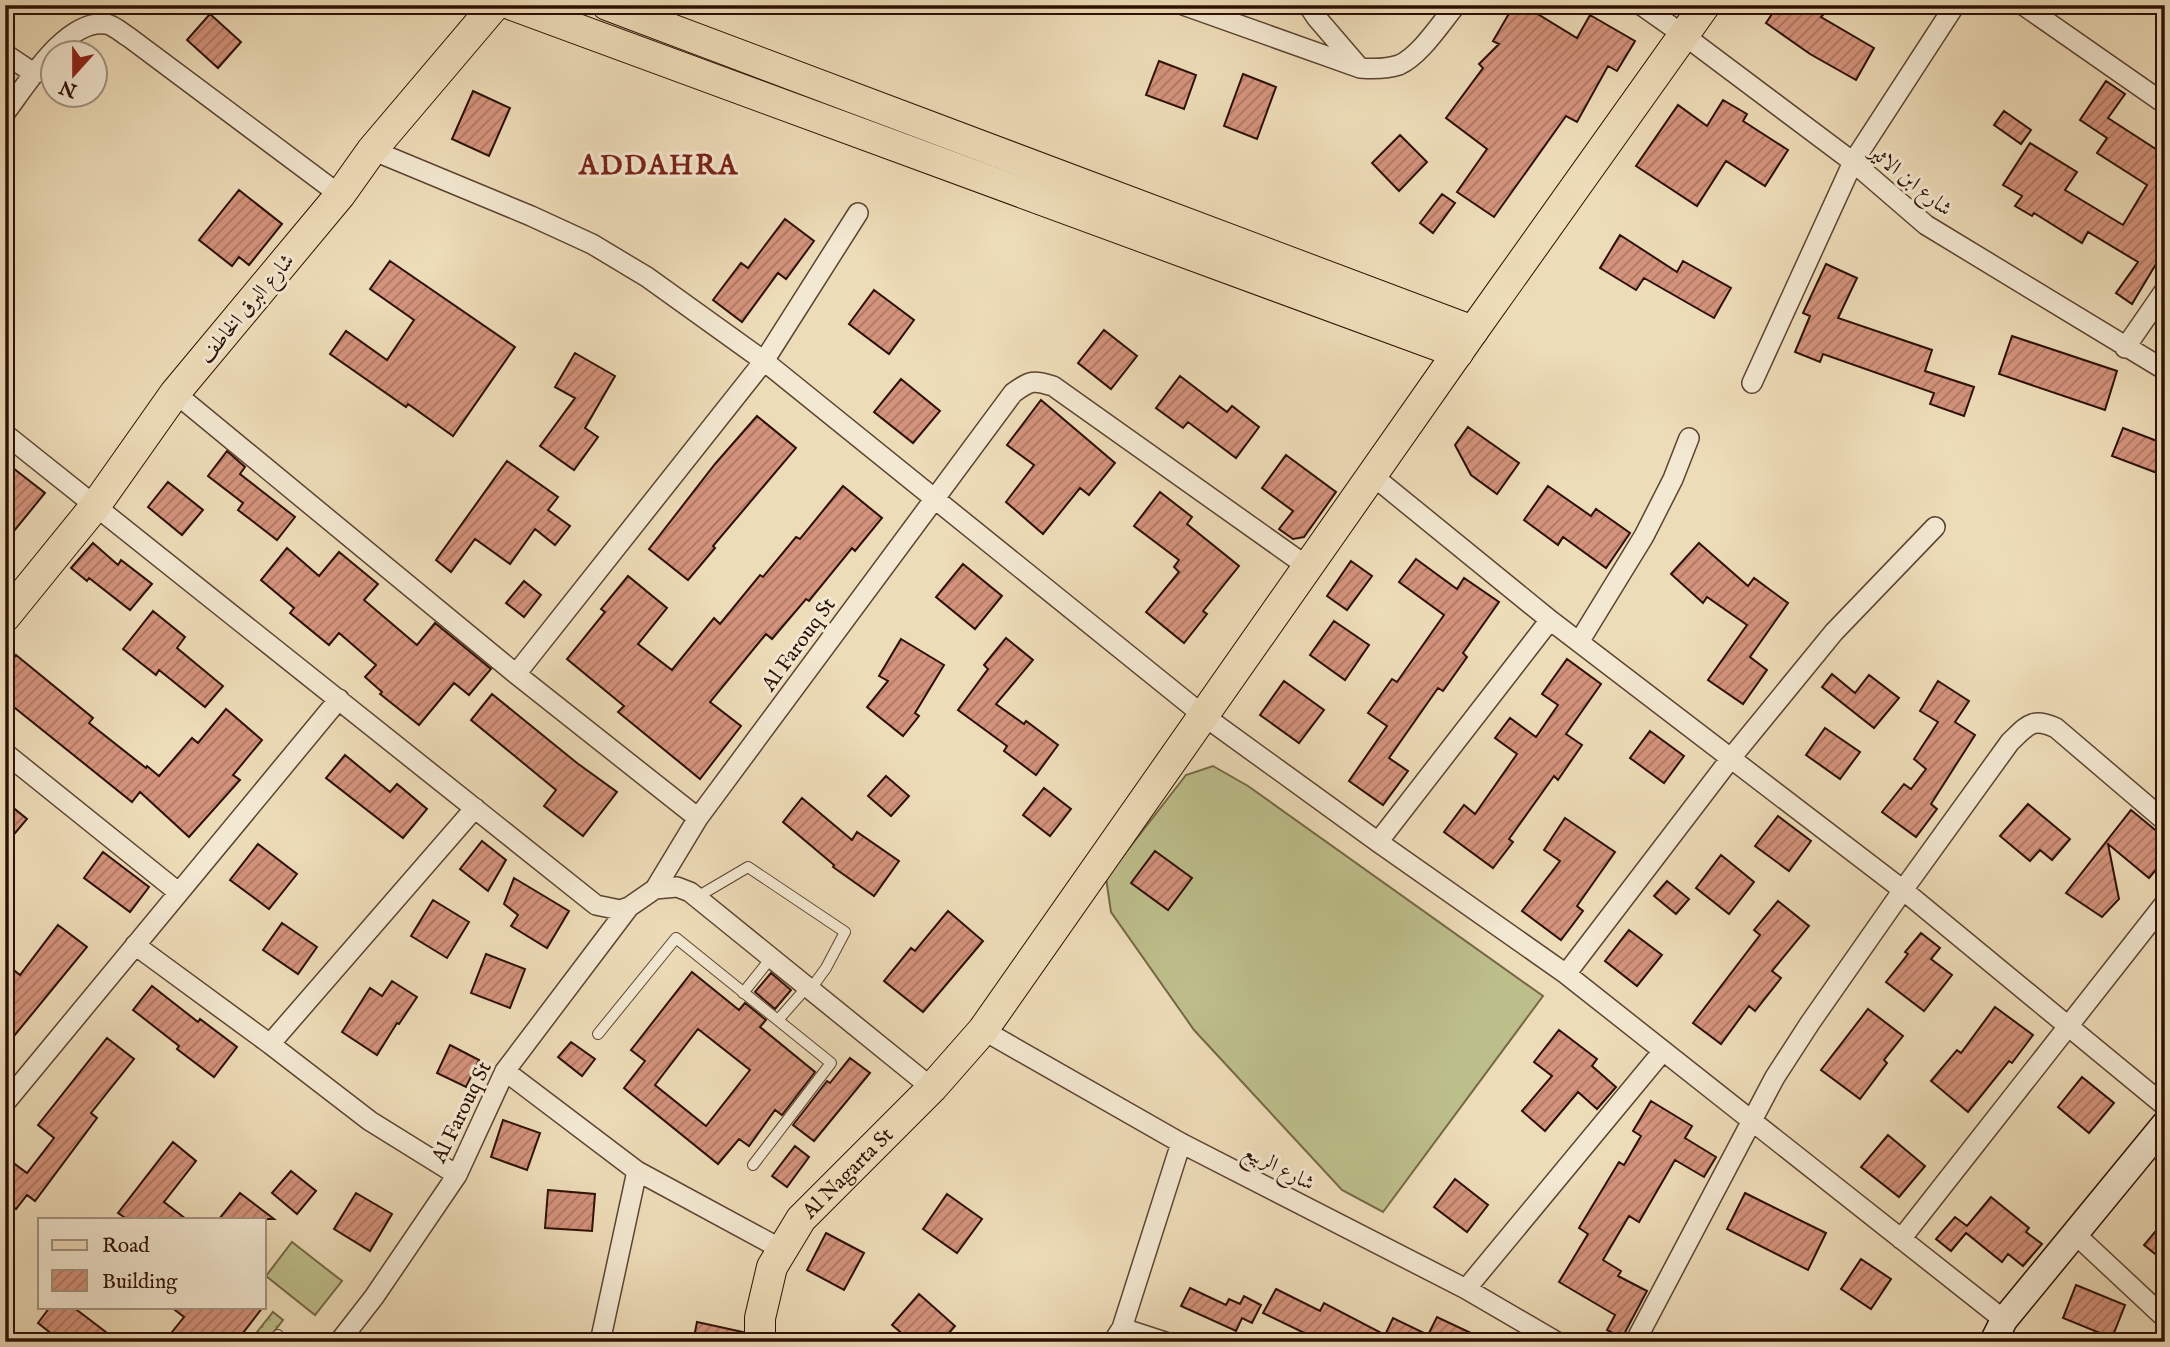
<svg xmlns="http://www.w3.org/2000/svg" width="2170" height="1347" font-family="'IM FELL English',Amiri,serif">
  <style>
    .grass { fill: url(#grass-dots); stroke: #756847; stroke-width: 2 }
    .pitch { fill: #bdbf8b; stroke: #756847; stroke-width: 2 }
    .building { fill: url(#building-hatch); stroke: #2d1003; stroke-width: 2; fill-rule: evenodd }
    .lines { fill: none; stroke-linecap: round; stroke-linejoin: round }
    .service-casing { stroke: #5d4330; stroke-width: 12 }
    .minor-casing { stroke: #5d4330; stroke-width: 22 }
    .secondary-casing { stroke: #2d1003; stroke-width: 29 }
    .primary-casing { stroke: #2d1003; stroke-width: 32 }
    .service { stroke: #f3e8d1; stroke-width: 10 }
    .minor { stroke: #f3e8d1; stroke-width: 19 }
    .secondary { stroke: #f3e8d1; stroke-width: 26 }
    .primary { stroke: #eddcb8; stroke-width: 30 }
    .labels { text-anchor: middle; stroke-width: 6; stroke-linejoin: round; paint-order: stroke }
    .street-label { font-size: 21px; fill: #2d1003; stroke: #f3e8d1 }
    .district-label { font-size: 28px; font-weight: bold; letter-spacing: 2px; fill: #7a1f14; stroke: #f3e8d1 }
  </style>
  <defs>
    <pattern id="grass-dots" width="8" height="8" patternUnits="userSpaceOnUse" patternTransform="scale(1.75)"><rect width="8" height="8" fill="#bdbf8b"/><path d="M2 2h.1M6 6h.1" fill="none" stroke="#a3a376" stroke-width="1.8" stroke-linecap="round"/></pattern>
    <pattern id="building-hatch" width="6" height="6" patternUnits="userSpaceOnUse" patternTransform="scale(1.75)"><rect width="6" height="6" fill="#d4937c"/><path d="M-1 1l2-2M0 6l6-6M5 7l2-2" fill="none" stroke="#ac7763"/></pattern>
  </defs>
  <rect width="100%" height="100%" fill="#eddcb8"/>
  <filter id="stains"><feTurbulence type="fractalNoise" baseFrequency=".00286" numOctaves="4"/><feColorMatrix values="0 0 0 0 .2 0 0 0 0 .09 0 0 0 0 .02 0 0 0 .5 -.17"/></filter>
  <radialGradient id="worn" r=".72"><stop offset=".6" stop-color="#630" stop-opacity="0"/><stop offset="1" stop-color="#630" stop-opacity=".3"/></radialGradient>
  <path class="grass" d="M273,1312L283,1320L266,1342H249Z"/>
  <path class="pitch" d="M1213,766L1248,786L1543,996L1383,1212L1342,1190L1194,1030L1111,912L1106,878L1186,775Z
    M292,1242L342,1281L315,1315L266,1276Z"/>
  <path class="building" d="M1514,5H1523L1577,38L1590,15L1635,41L1617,71L1608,66L1577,122L1566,116L1494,217L1457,192L1487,149L1446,118L1483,68L1479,64L1499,44L1493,41Z
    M1778,5H1809L1823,15L1821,17L1874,48L1856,80L1810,54L1766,23Z
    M210,14L241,42L218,68L187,40Z
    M1159,61L1196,75L1184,109L1146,95Z
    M1243,74L1276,87L1257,139L1224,126Z
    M2106,81L2125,94L2108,118L2165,155V249L2132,304L2116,293L2138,262L2088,232L2082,243L2034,213L2032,216L2015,206L2022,196L2003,185L2030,143L2077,172L2065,190L2123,225L2147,185L2097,153L2107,138L2080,120Z
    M473,91L510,108L489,156L452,139Z
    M1723,100L1747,114L1743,121L1788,150L1765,186L1726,161L1697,206L1636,166L1678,105L1707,126Z
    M2004,111L2031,130L2021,144L1994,125Z
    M1400,135L1427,162L1399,191L1372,163Z
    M239,190L282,224L249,265L239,257L232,266L199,240Z
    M1442,194L1455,203L1433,233L1420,223Z
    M785,219L814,241L786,279L778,273L742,322L713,300L741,263L748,268Z
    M1620,235L1677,272L1683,261L1731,288L1714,318L1644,278L1636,290L1600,268Z
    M390,261L515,347L453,436L408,404L406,407L330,354L346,331L387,360L414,320L370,289Z
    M1826,264L1857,278L1838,318L1932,350L1925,371L1974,387L1964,416L1930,404L1934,393L1823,354L1820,362L1795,352L1810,316L1803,313Z
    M874,290L914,320L889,354L849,324Z
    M1104,330L1137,356L1111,389L1078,363Z
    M2012,336L2117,371L2105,410L1999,374Z
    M575,353L615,376L585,428L598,437L574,470L540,446L575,398L555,387Z
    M1180,376L1227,412L1232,406L1259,427L1236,458L1188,422L1183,428L1156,408Z
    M901,379L940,411L913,443L874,412Z
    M1041,400L1115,463L1089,495L1080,488L1043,534L1006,502L1034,465L1007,445Z
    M757,416L796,448L713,546L715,548L688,580L649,549L715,464Z
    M1468,427L1519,463L1497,494L1471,475L1455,445Z
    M2123,428L2165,444V476L2112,456Z
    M227,451L245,467L240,474L295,517L277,540L238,510L243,503L208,476Z
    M1286,455L1336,492L1304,537L1293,539L1279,529L1293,511L1262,488Z
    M507,461L558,497L548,510L570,526L555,545L535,529L510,564L475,539L451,572L436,560Z
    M13,468L45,493L5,542V478Z
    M168,482L203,510L182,535L148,507Z
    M843,486L882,518L855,551L852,548L809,601L806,599L772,639L766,634L710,702L741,726L700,779L618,712L624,706L567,659L605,612L601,609L628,576L667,608L638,644L672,670L714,618L720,624L760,575L763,577L796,537L800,539Z
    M1548,486L1591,516L1596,509L1630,533L1606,568L1563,537L1558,545L1524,520Z
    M1160,492L1192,517L1187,524L1239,566L1203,611L1207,614L1184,643L1146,612L1179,572L1174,567L1179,560L1134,526Z
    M93,543L118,565L121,560L152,584L130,610L89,578L87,581L71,568Z
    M1699,543L1748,586L1754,578L1788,603L1750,657L1767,670L1743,704L1708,680L1747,625L1707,597L1703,603L1671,574Z
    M287,548L319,576L339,552L378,584L364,600L417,645L435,623L491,669L469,695L454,683L419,725L380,694L382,692L365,677L376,665L339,633L329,645L290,613L294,608L261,580Z
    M1416,559L1457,589L1464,578L1499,602L1463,653L1467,657L1443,691L1438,688L1389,758L1408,771L1383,805L1349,781L1387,726L1368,713L1392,679L1397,682L1444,615L1399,582Z
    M1351,561L1372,576L1347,610L1327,596Z
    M963,564L1002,596L975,629L936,597Z
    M524,581L541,595L524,617L506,603Z
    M153,611L185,637L177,648L223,686L205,707L159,670L156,675L123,649Z
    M1334,621L1369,645L1345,680L1310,655Z
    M1006,638L1033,660L996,704L1024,724L1026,721L1058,745L1036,775L1004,751L1007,746L958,710L988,669L984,665Z
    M901,639L944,665L915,713L919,716L903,736L867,707L888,681L879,676Z
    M16,655L93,718L89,723L146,768L147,766L159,776L192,738L198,743L226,709L262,740L233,775L240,780L189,837L140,792L132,802L5,700V668Z
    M1567,659L1601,684L1566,734L1582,745L1558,780L1554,776L1509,839L1513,842L1493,868L1444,832L1464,805L1475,814L1517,754L1495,738L1510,718L1536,737L1558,705L1542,694Z
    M1832,674L1855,693L1869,675L1899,698L1874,728L1822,687Z
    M1284,681L1324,710L1299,743L1260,715Z
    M1938,681L1969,701L1955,722L1975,735L1931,804L1937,809L1916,837L1882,812L1904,784L1911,789L1926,769L1914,759L1938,722L1920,711Z
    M492,694L577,763L617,792L583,836L544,806L556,790L471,720Z
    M1825,728L1860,752L1840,779L1806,755Z
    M1650,731L1684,756L1664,783L1630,758Z
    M345,755L390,792L397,784L427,809L403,838L326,778Z
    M886,776L909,796L891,816L868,796Z
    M1044,788L1071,809L1050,836L1023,815Z
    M802,798L852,840L857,832L899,861L874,896L833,867L834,865L783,822Z
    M5,801L27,819L5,845Z
    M2028,804L2070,839L2052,860L2040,850L2030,861L2000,836Z
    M2131,810L2165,838V859L2149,878L2108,844L2119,899L2102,917L2066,893Z
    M1778,816L1811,841L1789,871L1755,846Z
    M1565,818L1615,852L1577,906L1583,911L1561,940L1522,911L1560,861L1544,850Z
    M482,841L506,860L488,891L460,869Z
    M258,844L297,874L269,909L230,880Z
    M1155,851L1192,878L1168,910L1131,883Z
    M103,852L149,887L130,912L84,878Z
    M1721,855L1754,882L1729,914L1696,888Z
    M514,878L569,911L547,948L511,926L518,915L504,904Z
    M1667,881L1689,899L1676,914L1654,896Z
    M433,900L469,922L447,958L411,936Z
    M1778,901L1809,926L1772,971L1781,978L1755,1011L1749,1006L1721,1044L1693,1023L1760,935L1754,930Z
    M948,911L983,941L923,1012L884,981L911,948L915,951Z
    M282,923L317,947L298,974L263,950Z
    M58,925L87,947L5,1047V963L20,975Z
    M1629,930L1662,955L1637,986L1605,961Z
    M1921,933L1940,948L1931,959L1952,975L1924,1011L1886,982L1908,954L1905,952Z
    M486,954L525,969L510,1008L471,993Z
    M692,972L739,1010L745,1003L766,1020L760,1027L815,1072L782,1115L775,1110L749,1146L739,1139L718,1164L624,1088L645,1061L631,1050ZM698,1029L750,1070L706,1126L655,1085Z
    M771,973L791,990L775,1009L755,992Z
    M392,981L417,997L399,1024L397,1023L377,1055L342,1032L370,988L382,996Z
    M152,986L198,1022L200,1019L237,1047L214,1077L177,1049L179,1046L133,1010Z
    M1995,1007L2033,1035L2012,1063L2009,1061L1968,1112L1931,1081L1957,1050L1961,1053Z
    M1868,1009L1903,1036L1884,1060L1887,1063L1860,1099L1821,1070Z
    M1559,1030L1597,1059L1592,1066L1616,1087L1597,1109L1578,1092L1545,1131L1522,1111L1552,1076L1534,1062Z
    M107,1038L134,1059L91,1113L97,1118L35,1201L27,1195L16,1209L5,1201V1171L12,1162L27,1173L54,1138L38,1125Z
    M571,1042L595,1059L582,1076L558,1057Z
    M450,1045L479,1060L466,1087L437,1073Z
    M850,1058L870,1073L814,1141L793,1125L827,1081L830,1083Z
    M2082,1077L2114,1103L2089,1133L2058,1107Z
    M1651,1101L1692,1126L1685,1138L1716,1157L1704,1177L1675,1160L1639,1222L1629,1216L1603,1260L1621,1271L1618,1276L1647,1291L1622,1338L1607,1330L1615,1315L1559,1282L1588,1234L1579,1228L1619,1162L1624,1165L1641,1136L1633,1131Z
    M503,1120L540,1133L527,1170L491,1157Z
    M1888,1135L1925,1166L1899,1197L1861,1167Z
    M173,1142L196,1161L164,1202L186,1219H127L118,1213Z
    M795,1146L809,1157L787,1187L772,1176Z
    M291,1171L316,1191L297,1214L272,1193Z
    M1455,1179L1488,1205L1467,1232L1434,1207Z
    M548,1190L595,1194L592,1231L545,1228Z
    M240,1193L274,1219H219Z
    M356,1193L392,1214L370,1251L334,1229Z
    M1745,1193L1826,1233L1808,1270L1727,1229Z
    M947,1194L982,1219L957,1253L923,1229Z
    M1991,1197L2029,1228L2026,1232L2042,1244L2023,1266L2008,1254L2002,1262L1966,1233L1951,1251L1936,1239L1955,1217L1967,1226Z
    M2165,1220V1262L2144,1245Z
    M826,1233L864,1253L844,1290L807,1270Z
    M1861,1259L1891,1279L1871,1309L1841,1289Z
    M2076,1285L2125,1305L2112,1338L2063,1318Z
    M1190,1288L1226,1305L1229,1299L1240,1304L1244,1296L1261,1305L1252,1323L1242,1318L1236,1331L1181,1306Z
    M1276,1289L1320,1311L1324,1303L1385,1335L1393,1318L1428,1335L1437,1317L1490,1342H1323L1263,1313Z
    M919,1294L955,1326L941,1342H912L892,1325Z
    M50,1307H73L119,1342H62L38,1323Z
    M171,1307H263L236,1342H164L184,1317Z
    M697,1322L743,1332V1342H693Z"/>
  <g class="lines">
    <defs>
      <path id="service" d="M697,897L748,867L845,932L826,968L810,990
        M743,993L771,958
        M778,1020L807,987
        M598,1034L676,938L831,1063L753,1165
        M272,1342L278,1335"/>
      <path id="minor" d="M1183,5L1360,68C1372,69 1387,69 1399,65C1420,56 1441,23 1456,5
        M1308,5L1316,17L1359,67
        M1641,5L1685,36L1853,162L1926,225L2165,370
        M2023,5L2165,104
        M5,54L35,74
        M5,113C26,86 66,18 106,24C114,25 123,34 130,38L340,195
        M372,150L531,216L592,244L647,277L764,361L1204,716L1378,842L1566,974L2004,1320
        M2125,348L2165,290
        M1752,383L1853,162L1955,5
        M175,393L516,674L698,818
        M5,434L596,905L620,910L629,907L655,889L677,887L690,892L932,1088
        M1373,476L1550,620L1903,890L2165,1106
        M1579,642L1644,536L1673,479L1689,438
        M516,674L764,361L858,213
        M5,753L178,892
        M1378,842L1550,620
        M655,889L698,818L1013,393C1031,380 1033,380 1053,386L1308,567
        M135,945L270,1044L370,1121L457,1175
        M1566,974L1731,758L1834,632L1935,527
        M983,1030L1181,1143L1466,1289L1557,1342
        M270,1044L475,808
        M505,1071L637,1171L783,1250
        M5,1103L339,699
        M2075,1234L2165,1318
        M1901,1239L2165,903
        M1466,1289L1663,1051
        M1122,1328L1165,1342
        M339,1342L374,1297L457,1175L505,1071L629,907
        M600,1342L637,1171
        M1113,1342L1122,1328L1181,1143
        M1635,1342L1775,1077L1810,1023L1903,890L2010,742C2028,725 2032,717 2056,728L2165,821"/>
      <path id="secondary" d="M1993,1342L2004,1320L2165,1124"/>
      <g id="primary">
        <path d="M512,5L1458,353"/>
        <path d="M607,5L1473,331"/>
        <path d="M5,617L96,505L175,393L340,195L372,150L495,5"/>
        <path id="s1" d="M760,1342V1318L772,1267L801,1219L932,1088L983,1030L1473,331L1705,5"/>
      </g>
    </defs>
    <use href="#service" class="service-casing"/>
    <use href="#minor" class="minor-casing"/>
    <use href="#secondary" class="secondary-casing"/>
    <use href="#primary" class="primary-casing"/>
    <use href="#service" class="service"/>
    <use href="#minor" class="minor"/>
    <use href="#secondary" class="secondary"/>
    <use href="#primary" class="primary"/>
  </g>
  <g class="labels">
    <g class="street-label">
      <text transform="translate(1911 180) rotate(39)" y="7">شارع ابن الاثير</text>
      <text transform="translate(246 308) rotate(-50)" y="7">شارع البرق الخاطف</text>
      <text transform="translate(798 644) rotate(-54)" y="7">Al Farouq St</text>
      <text transform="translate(461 1112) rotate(-64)" y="7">Al Farouq St</text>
      <text transform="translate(1279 1167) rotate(27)" y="7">شارع الربيع</text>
      <text dy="7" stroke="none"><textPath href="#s1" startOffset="198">Al Nagarta St</textPath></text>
    </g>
    <g class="district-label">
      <text x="659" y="174">ADDAHRA</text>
    </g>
  </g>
  <rect width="2170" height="1347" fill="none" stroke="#eddcb8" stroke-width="28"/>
  <rect x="7" y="7" width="2156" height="1333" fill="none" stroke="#2d1003" stroke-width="3.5"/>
  <rect x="14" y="14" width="2142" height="1319" fill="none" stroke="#2d1003" stroke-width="2"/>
  <rect x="38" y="1218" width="228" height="91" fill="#f3e8d1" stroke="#a4927f" stroke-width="2"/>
  <rect x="52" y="1240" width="35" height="10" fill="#eddcb8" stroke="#a4927f" stroke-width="2"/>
  <text x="102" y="1252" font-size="21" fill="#2d1003">Road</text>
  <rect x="52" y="1270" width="35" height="21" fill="url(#building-hatch)" stroke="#a4927f" stroke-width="2"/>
  <text x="102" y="1288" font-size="21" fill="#2d1003">Building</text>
  <g transform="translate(74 74) rotate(201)"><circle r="33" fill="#f3e8d1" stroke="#a4927f" stroke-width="2"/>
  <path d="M0-5L12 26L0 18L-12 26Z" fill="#8f2418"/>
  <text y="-10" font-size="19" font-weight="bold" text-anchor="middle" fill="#2d1003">N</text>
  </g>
  <rect width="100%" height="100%" filter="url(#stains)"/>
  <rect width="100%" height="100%" fill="url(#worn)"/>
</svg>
